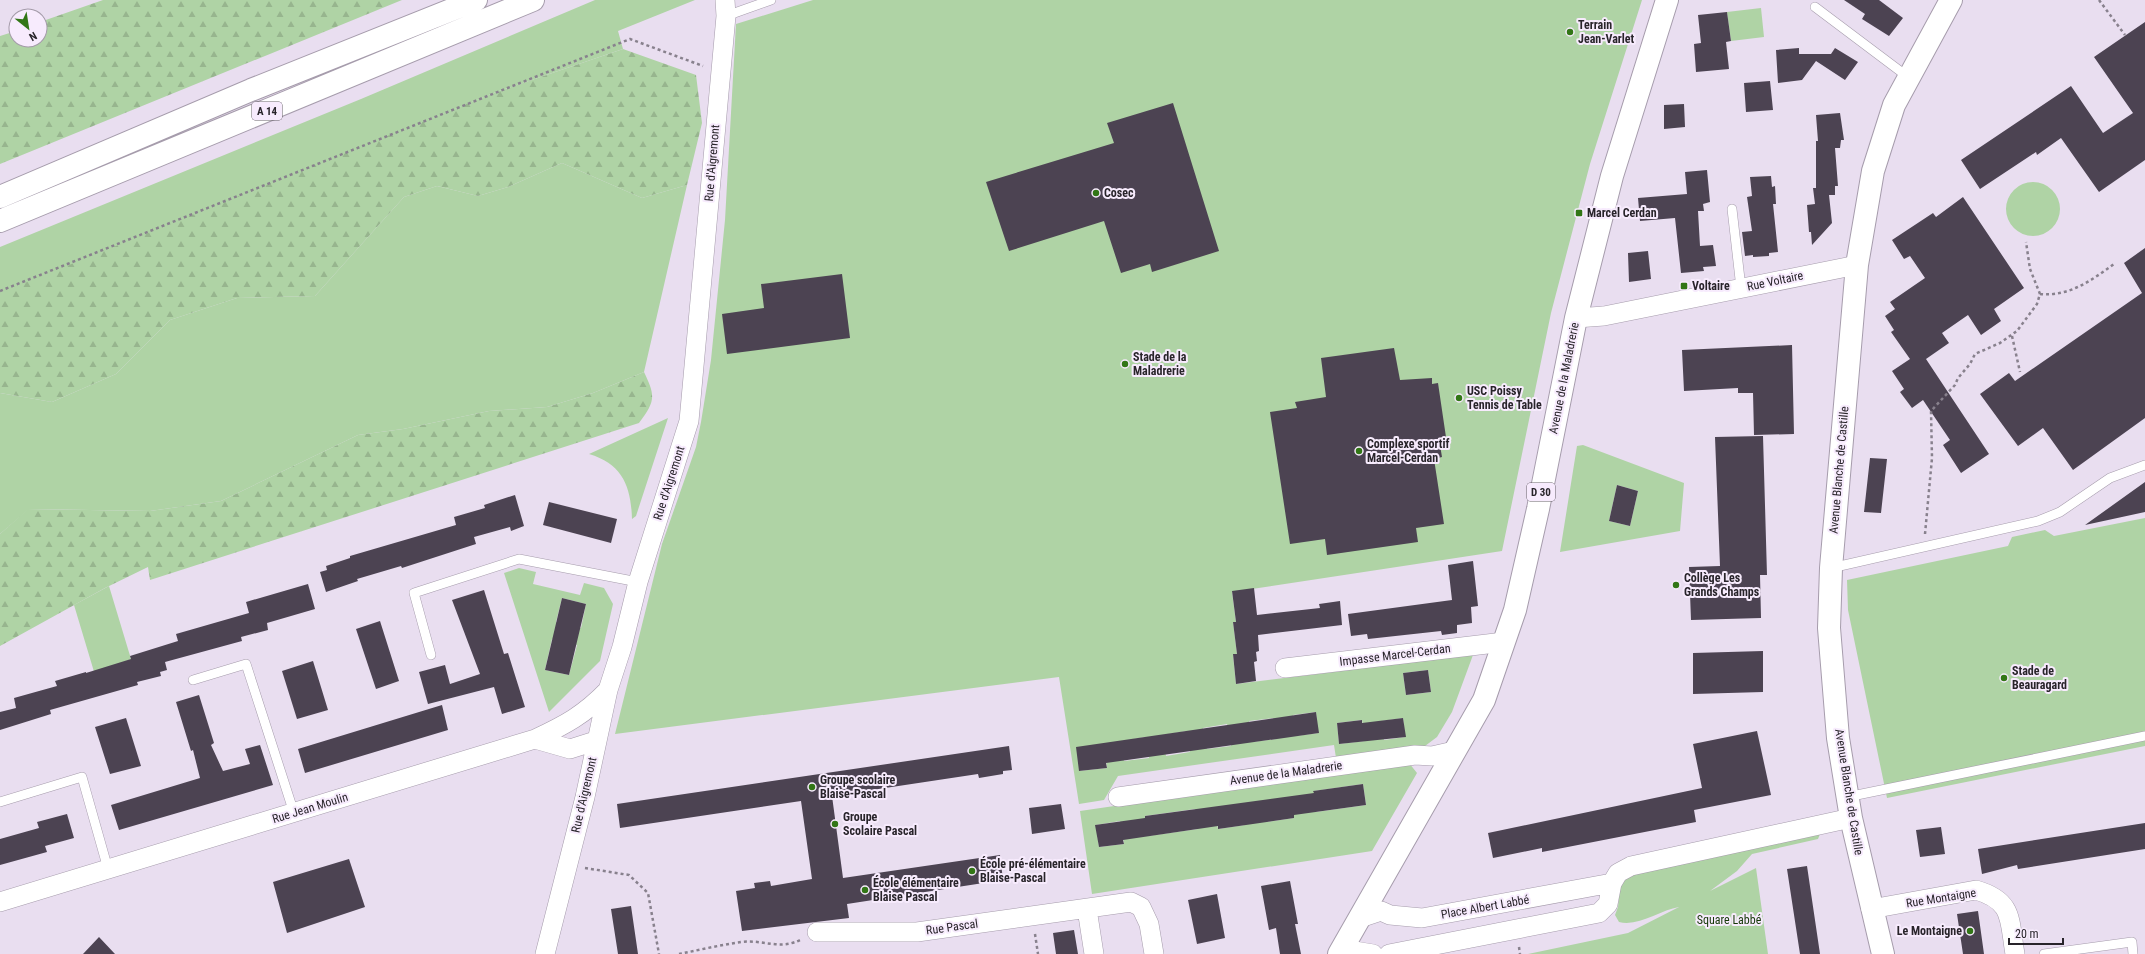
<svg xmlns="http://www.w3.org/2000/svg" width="2145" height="954" font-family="'Roboto Condensed',sans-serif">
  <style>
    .green { fill: #afd3a5; fill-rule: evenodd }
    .forest { fill: url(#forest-firs) }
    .building { fill: #4c4352 }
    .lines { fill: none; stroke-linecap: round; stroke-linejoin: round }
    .service-casing { stroke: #a69cac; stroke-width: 10 }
    .minor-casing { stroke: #a69cac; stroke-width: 20 }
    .tertiary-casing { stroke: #a69cac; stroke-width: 24 }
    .primary-casing { stroke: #a69cac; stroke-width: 24 }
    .motorway-casing { stroke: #a69cac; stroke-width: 24 }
    .path { stroke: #88818d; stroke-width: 2.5; stroke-dasharray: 3 3; stroke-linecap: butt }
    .service { stroke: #fff; stroke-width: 9 }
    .minor { stroke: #fff; stroke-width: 19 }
    .tertiary { stroke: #fff; stroke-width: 22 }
    .primary { stroke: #fff; stroke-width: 22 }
    .motorway { stroke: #fff; stroke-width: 22 }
    .poi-dot { fill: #327616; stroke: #f7ebfd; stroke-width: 1.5 }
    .labels { text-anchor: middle; stroke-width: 4; stroke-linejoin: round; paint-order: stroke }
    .shield { fill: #f7ebfd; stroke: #666069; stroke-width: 1 }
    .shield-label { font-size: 11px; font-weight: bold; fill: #28242a }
    .poi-label { font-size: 12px; font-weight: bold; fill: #28242a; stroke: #f7ebfd; text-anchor: start }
    .street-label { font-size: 12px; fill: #28242a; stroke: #f7ebfd }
    .park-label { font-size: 12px; fill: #153807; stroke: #f7ebfd }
  </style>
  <defs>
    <pattern id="forest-firs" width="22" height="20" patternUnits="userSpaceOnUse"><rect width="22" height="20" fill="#afd3a5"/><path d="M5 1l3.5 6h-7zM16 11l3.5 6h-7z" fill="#97b58e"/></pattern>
  </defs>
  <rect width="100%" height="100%" fill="#e9def0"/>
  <path class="green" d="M595,0H695L618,31L623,49L496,92L0,296V247L361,99Z
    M813,0H1642L1590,164L1551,313L1502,551L1232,592L1236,622H1233L1237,654L1233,655L1236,684L1473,655L1452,712L1437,737L1425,746L1336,758L1334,745L1118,776L1104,800L1079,804L1059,677L615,734L662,544L696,447L701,422L711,360L725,220L736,24ZM1428,670L1431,692L1406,695L1403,673ZM1316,712L1318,733L1296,736L1293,715ZM1273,718L1276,739L1252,742L1249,721ZM1403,718L1405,737L1384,740L1382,721ZM1362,720L1365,741L1339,744L1337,723ZM1227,724L1231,746L1207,749L1203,728ZM1187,731L1190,752L1166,756L1163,735ZM1146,737L1149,758L1124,761L1122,741ZM1104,744L1107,768L1079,771Z
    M1761,8L1764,37L1731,41L1727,12Z
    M562,163L642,198L687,185L644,372L593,393L547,407L489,411L403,429L358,435L221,501L150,511L29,509L0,534V393L52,402L116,374L170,320L237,298L315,296L404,197L437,186L478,196L508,187Z
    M2006 209a27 27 0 1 1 54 0a27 27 0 1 1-54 0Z
    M668,418L636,516L632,519C631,487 623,464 589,454Z
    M1583,445L1684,483L1680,531L1560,552L1577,446ZM1617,485L1638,491L1630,526L1609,521Z
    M2145,518V746L1887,798L1848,610L1847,580L2008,546L2012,537L2045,530L2054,536Z
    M519,568L536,572L533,584L580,595L584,583L604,588L613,604L600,661L549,712L504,573ZM562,598L586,604L581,628L576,627L572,643L577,645L569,675L545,670L552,639H555L559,623L556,622Z
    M109,586L131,659L95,675L74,605Z
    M1409,763L1417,773L1372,851L1092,894L1080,811ZM1363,784L1366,805L1316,812L1314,791ZM1291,797L1294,818L1267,822ZM1242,804L1245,825L1218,829L1215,808ZM1195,809L1198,829L1148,836L1145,816ZM1120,821L1124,844L1099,847L1096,825Z
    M1820,834L1818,839L1752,854L1737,871L1710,891L1756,868L1768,954H1528L1628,933L1679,907C1660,910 1639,927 1619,922L1615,915L1618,907L1620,883L1634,873Z"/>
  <path class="forest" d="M103,0H402L0,164V36L16,31V40H40V22Z
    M623,49L696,75L702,123L687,185L642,198L562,163L508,187L478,196L437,186L404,197L315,296L237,298L170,320L116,374L52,402L0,393V293L496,92Z
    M644,372C656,397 655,401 639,423L150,580L148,567L105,588L0,646V534L28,509L150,511L221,501L358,435L403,429L489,411L547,407L593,393Z"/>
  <path class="building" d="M1844,0H1879L1903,18L1889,36L1862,19L1865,14Z
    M1727,12L1731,41L1726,42L1729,69L1696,72L1694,44L1701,43L1698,15Z
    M2145,22V160L2099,192L2061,138L2037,155L2036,152L1980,189L1961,160L2071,86L2103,133L2133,113L2094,57Z
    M1799,48V54H1831L1835,48L1858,62L1845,80L1816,61L1802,80L1778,83L1776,50Z
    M1770,81L1773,110L1746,112L1744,83Z
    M1173,103L1219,251L1152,272L1150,264L1121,273L1104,221L1009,251L986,182L1114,143L1107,123Z
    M1684,104L1685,127L1664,129V105Z
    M1840,113L1844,140H1841L1840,148H1835L1838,186H1835V195H1829L1832,223L1812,245L1811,232H1809L1807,205L1815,204L1813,188H1816V141H1818L1816,115Z
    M1707,170L1710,202L1703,204L1704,211H1698L1700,246L1713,245L1716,266L1703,267L1704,271L1681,273L1675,218L1640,221L1638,198L1687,194L1685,172Z
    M1771,176L1772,187L1775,186L1776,204H1773L1778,252L1769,253V256L1753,257V255L1745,256L1742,232L1752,231L1747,197L1752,196L1750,177Z
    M1963,197L2024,288L1994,309L2001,321L1981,335L1968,315L1942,333L1949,343L1926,359L1989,454L1961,473L1943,445L1950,440L1923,400L1912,408L1900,392L1904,389L1892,371L1910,359L1891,332L1894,330L1885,316L1895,309L1890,302L1925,278L1910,256L1904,259L1892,240L1933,213L1936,217Z
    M2145,248V418L2073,470L2043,428L2018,446L1980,394L2009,373L2015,381L2142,293L2124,263Z
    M1648,251L1651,279L1629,282L1628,253Z
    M842,274L850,338L727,354L722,314L764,308L761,284Z
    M1792,345L1794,434L1754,435L1753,393H1738V388L1684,391L1682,350Z
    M1394,348L1400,380L1432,378V384L1438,383L1447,444L1440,445L1442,457L1434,459L1444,524L1416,528L1418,542L1327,555L1325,539L1290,544L1270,412L1297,408L1295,402L1326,397L1321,358Z
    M1763,436L1767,575H1760L1761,618L1691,620L1689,567L1720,566L1715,437Z
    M1870,458L1887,459L1881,513L1864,512Z
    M2145,482V512L2085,525Z
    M1617,485L1638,491L1630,526L1609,521Z
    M515,495L524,526L511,531L510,527L474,537L476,544L402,568L401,566L357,579L358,581L326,592L320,572L327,570L326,566L350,558V556L456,525L454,517L485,508L484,505Z
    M549,502L617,519L611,543L543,525Z
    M1473,561L1478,606L1471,607L1472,623L1457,625V633L1442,635L1441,631L1368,639L1367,634L1351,636L1348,614L1452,600L1448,565Z
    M308,584L315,609L267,623L268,630L241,637L242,641L165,662L167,670L160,672L161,676L137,682L138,685L50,710L51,714L0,730V712L16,708L14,698L57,686L55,681L86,672V673L131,659L130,656L178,641L176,634L249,613L246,602Z
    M1254,588L1257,615L1320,608L1319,604L1340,601L1342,625L1258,635L1259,651L1256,652L1257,661L1254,662L1256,681L1236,684L1233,654H1237L1233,622H1236L1232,591Z
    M484,590L504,654L508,653L525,707L502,714L494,687L428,704L419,672L445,665L450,684L480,674L452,600Z
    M562,598L586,604L569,675L545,670Z
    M380,621L399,681L376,689L356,629Z
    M1763,651V692L1693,694V653Z
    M313,661L328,710L297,719L282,671Z
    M1428,670L1431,692L1406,695L1403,673Z
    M199,695L214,743L211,745L223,771L250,764L245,749L260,745L273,785L119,830L111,805L200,778L193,750L191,751L176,702Z
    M442,705L448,730L305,773L298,749Z
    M1316,712L1319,733L1106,763L1107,768L1079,771L1076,747Z
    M126,718L141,766L110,774L95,727Z
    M1403,718L1406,737L1339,744L1337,723L1362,720V723Z
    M1757,731L1771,795L1694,810L1696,822L1542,852V848L1493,858L1488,833L1702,788L1693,744Z
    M1009,746L1012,770L1003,771V774L979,778L978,774L832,796L843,878L1000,855L1003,880L847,904L849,918L742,931L736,891L755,888L754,883L770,881L771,886L812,879L801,801L620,828L617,804Z
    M1363,784L1366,805L1294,815V818L1246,825L1218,829V826L1123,840L1124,844L1099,847L1095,825L1145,818V816L1314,793L1313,791Z
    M1061,804L1065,829L1032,834L1029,808Z
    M67,814L74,838L45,846L47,852L0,865V839L39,828L37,822Z
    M2145,823V849L2018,869L2017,865L1982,874L1978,849Z
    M1941,827L1945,854L1920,857L1916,830Z
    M349,859L365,907L287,933L273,882Z
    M1807,866L1820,954H1800L1787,869Z
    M1290,881L1298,924H1295L1301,954H1280L1276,928L1269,930L1261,886Z
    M1217,894L1225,938L1197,944L1188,900Z
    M631,906L638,954H618L611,909Z
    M1978,911L1984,954H1963L1957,914Z
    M1074,930L1078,954H1056L1053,933Z
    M99,937L115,954H83Z"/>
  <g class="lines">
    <defs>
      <path id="service" d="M1815,7L1908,77
        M726,16L771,0
        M1732,209L1741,288
        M1831,568L2038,521L2060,512L2110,478L2145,465
        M431,655L414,593L519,559L638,582
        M193,680L246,664L294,813
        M1847,797L2145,736
        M0,802L82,777L108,869
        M2044,954L2132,942L2133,954"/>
      <path id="minor" d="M1576,318L1604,316L1857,265
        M1285,668L1504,642
        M535,739L570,749L592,742
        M1118,797L1415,755L1432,756L1454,751
        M0,902L535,739C565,725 584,715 608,690
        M1087,909L1094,954
        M1871,909L1976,890C2014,901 2009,920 2015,954
        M1360,918L1381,911L1390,915L1422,918L1612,883
        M817,932H917L1131,902L1141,907L1149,924L1154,954
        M1342,949L1373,954
        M545,954L585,797L608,690L622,647L638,582L689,421L726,16L725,0
        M1389,954L1599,913L1608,904L1612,883L1618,873L1631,866L1851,818"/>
      <path id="tertiary" d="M1883,954L1851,818L1838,738L1829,628L1831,568L1857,265L1873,171L1894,105L1951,0"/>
      <path id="primary" d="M1339,954L1484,700L1515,610L1538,509L1576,318L1612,176L1667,0"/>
      <path id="motorway" d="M0,197L251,90L476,0
        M0,221L533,0"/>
    </defs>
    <use href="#service" class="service-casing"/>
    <use href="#minor" class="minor-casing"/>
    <use href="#tertiary" class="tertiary-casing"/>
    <use href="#primary" class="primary-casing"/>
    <use href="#motorway" class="motorway-casing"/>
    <path class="path" d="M2099,0L2125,35
      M0,291L630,39L703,66
      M2040,294C2069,297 2092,280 2114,264
      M2012,336L2020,372
      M1925,534L1932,458L1931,411L1955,385L1958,378L1970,364L1975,354L2000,343L2017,331L2037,304L2040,294L2030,269L2026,242
      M585,868L629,875L648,893L659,954
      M1035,934L1038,954
      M1519,947L1520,954
      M679,954C699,950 720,945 741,942C763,939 780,951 802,939"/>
    <use href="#service" class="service"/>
    <use href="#minor" class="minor"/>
    <use href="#tertiary" class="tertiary"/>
    <use href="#primary" class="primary"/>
    <use href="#motorway" class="motorway"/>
  </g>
  <g class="poi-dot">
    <circle cx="1570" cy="32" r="4"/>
    <circle cx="1096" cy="193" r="4"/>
    <rect x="1575" y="209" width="8" height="8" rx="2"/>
    <rect x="1680" y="282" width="8" height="8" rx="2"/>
    <circle cx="1125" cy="364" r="4"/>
    <circle cx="1459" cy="398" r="4"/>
    <circle cx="1359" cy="451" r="4"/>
    <circle cx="1676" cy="585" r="4"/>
    <circle cx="2004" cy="678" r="4"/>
    <circle cx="812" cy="787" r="4"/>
    <circle cx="835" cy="824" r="4"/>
    <circle cx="972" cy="871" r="4"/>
    <circle cx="865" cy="890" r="4"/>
    <circle cx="1970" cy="931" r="4"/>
  </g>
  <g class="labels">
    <g class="shield">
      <rect x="252" y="102" width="30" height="18" rx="3"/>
      <rect x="1527" y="483" width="28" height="18" rx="3"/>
    </g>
    <g class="shield-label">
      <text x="267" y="115">A 14</text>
      <text x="1541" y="496">D 30</text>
    </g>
    <g class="poi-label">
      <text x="1578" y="29">Terrain<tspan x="1578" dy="14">Jean-Varlet</tspan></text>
      <text x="1104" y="197">Cosec</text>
      <text x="1587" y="217">Marcel Cerdan</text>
      <text x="1692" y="290">Voltaire</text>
      <text x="1133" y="361">Stade de la<tspan x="1133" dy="14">Maladrerie</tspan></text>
      <text x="1467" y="395">USC Poissy<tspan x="1467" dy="14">Tennis de Table</tspan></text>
      <text x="1367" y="448">Complexe sportif<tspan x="1367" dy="14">Marcel-Cerdan</tspan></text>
      <text x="1684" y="582">Collège Les<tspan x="1684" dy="14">Grands Champs</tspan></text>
      <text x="2012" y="675">Stade de<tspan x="2012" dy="14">Beauragard</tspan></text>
      <text x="820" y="784">Groupe scolaire<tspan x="820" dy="14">Blaise-Pascal</tspan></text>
      <text x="843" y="821">Groupe<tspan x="843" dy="14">Scolaire Pascal</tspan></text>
      <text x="980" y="868">École pré-élémentaire<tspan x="980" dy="14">Blaise-Pascal</tspan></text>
      <text x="873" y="887">École élémentaire<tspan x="873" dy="14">Blaise Pascal</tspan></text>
      <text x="1962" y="935" text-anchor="end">Le Montaigne</text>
    </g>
    <g class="street-label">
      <text transform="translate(712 163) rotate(-85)" y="4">Rue d'Aigremont</text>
      <text transform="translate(1775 281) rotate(-12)" y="4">Rue Voltaire</text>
      <text transform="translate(1564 378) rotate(-79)" y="4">Avenue de la Maladrerie</text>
      <text transform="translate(1839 470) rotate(-85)" y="4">Avenue Blanche de Castille</text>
      <text transform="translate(669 483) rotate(-72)" y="4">Rue d'Aigremont</text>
      <text transform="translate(1395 655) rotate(-7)" y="4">Impasse Marcel-Cerdan</text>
      <text transform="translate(1286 773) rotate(-8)" y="4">Avenue de la Maladrerie</text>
      <text transform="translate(1849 792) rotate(81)" y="4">Avenue Blanche de Castille</text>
      <text transform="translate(584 795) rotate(-77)" y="4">Rue d'Aigremont</text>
      <text transform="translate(310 808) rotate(-17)" y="4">Rue Jean Moulin</text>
      <text transform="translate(1941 898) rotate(-9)" y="4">Rue Montaigne</text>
      <text transform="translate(1485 907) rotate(-10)" y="4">Place Albert Labbé</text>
      <text transform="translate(952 927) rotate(-8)" y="4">Rue Pascal</text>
    </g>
    <g class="park-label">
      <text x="1729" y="924">Square Labbé</text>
    </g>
  </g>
  <g transform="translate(28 28) rotate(150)"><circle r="19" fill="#f7ebfd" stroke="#a49ba9"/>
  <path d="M0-3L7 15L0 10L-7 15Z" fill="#327616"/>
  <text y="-6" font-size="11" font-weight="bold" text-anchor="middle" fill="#28242a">N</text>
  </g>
  <path d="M2009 938v6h54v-6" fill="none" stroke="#28242a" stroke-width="2"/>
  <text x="2015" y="938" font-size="12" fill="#28242a" stroke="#f7ebfd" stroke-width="3" paint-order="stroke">20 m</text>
</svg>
